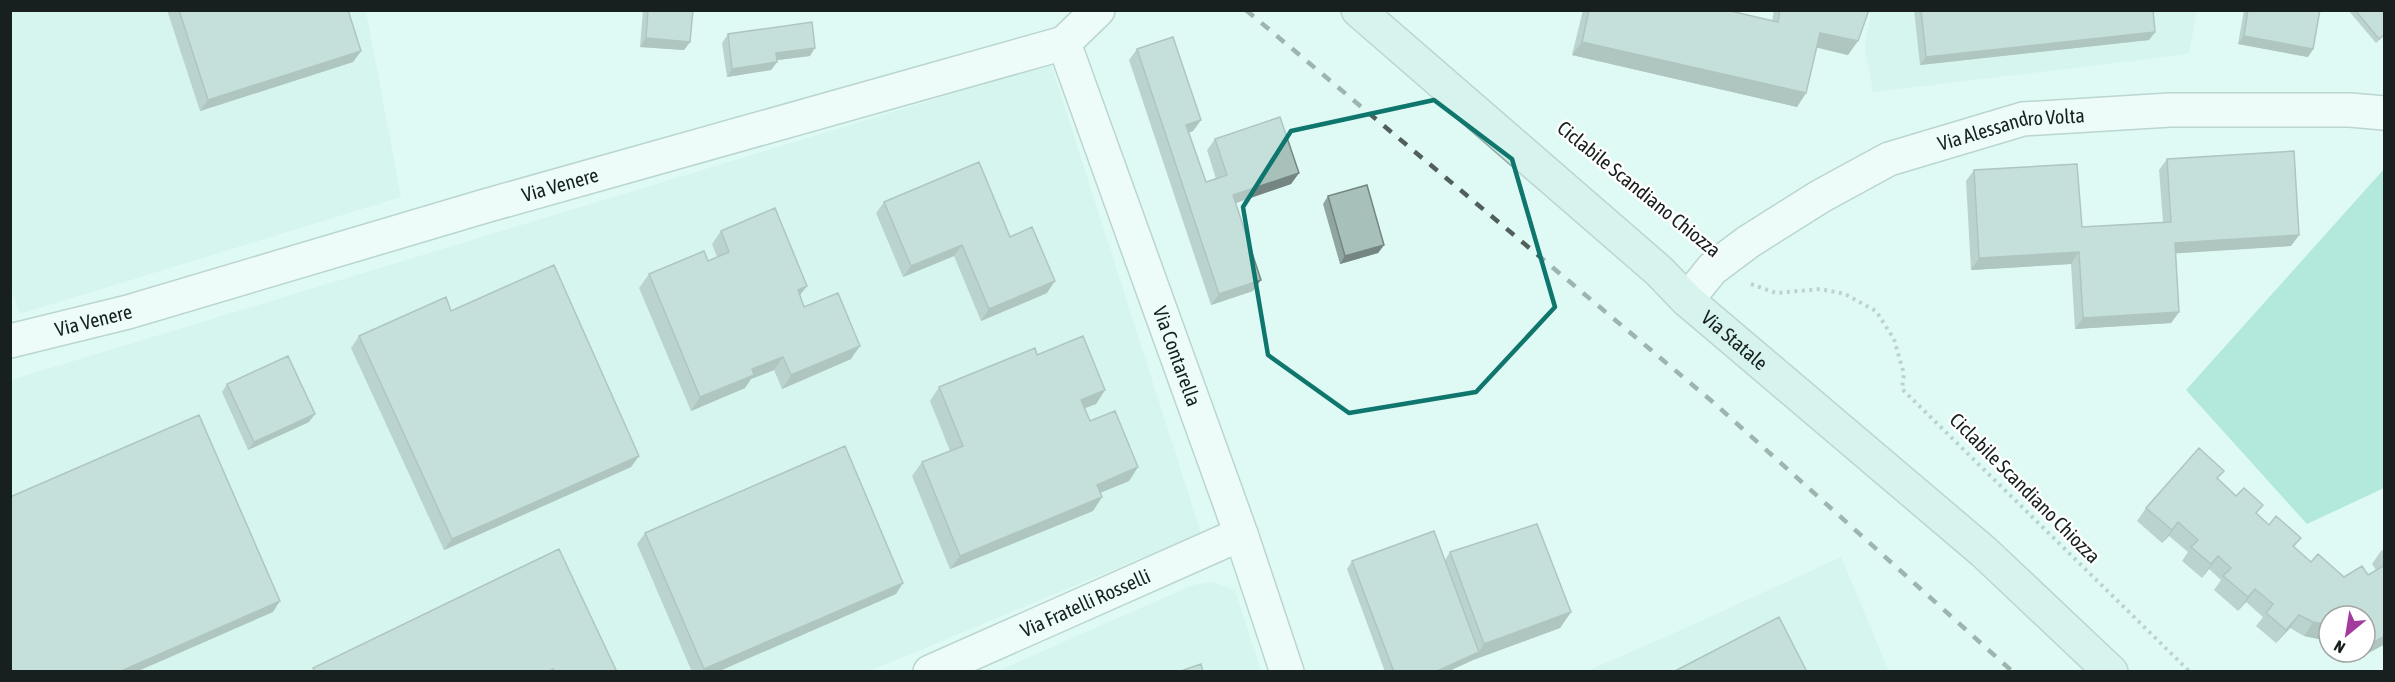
<svg xmlns="http://www.w3.org/2000/svg" width="2395" height="682" font-family="'Asap Condensed',sans-serif">
  <style>
    .built { fill: #ccf0e8 }
    .green { fill: #7ed2c1 }
    .lines { fill: none; stroke-linecap: round; stroke-linejoin: round }
    .street-casing { stroke: #90a9a3; stroke-width: 36 }
    .secondary-casing { stroke: #90a9a3; stroke-width: 36 }
    .path { stroke: #91a5a0; stroke-width: 4; stroke-dasharray: 3 4.5; stroke-linecap: butt }
    .street { stroke: #fff; stroke-width: 33 }
    .secondary { stroke: #cfeae5; stroke-width: 33 }
    .rail { stroke: #515f5c; stroke-width: 4.5; stroke-dasharray: 10 10; stroke-linecap: butt }
    .wall { fill: #90a5a0 }
    .shaded-wall { fill: #758682 }
    .building { fill: #a7c0ba; stroke: #758682; stroke-width: 1.5 }
    .marked { fill: none; stroke: #0f766e; stroke-width: 4.5; stroke-linejoin: round }
    .labels { text-anchor: middle; stroke-width: 5; stroke-linejoin: round; paint-order: stroke }
    .street-label { font-size: 20px; fill: #17201e; stroke: #fff }
  </style>
  <rect width="100%" height="100%" fill="#dffaf4"/>
  <path class="built" d="M10,11H366L401,197L20,314L10,286Z
    M1871,11H2197L2189,54L1873,92L1865,47Z
    M1051,64L1201,533L870,671L11,672V380Z
    M1841,557L1889,671L1584,672L1679,631Z
    M1212,582L1235,590L1261,671L995,672L1193,585Z"/>
  <path class="green" d="M2384,169V488L2307,524L2186,390Z"/>
  <g class="lines">
    <defs>
      <g id="street">
        <path id="s1" d="M1064,43L1241,534L1287,672"/>
        <path id="s2" d="M1687,300L1712,269L1748,242L1821,196L1889,159L2023,119L2170,110H2350L2384,113"/>
        <path id="s3" d="M10,341L128,312L485,206L1064,43L1098,10"/>
        <path id="s4" d="M930,672L1241,534"/>
      </g>
      <g id="secondary">
        <path id="s5" d="M1358,10L1659,271L1687,300L1984,552L2111,672"/>
      </g>
    </defs>
    <use href="#street" class="street-casing"/>
    <use href="#secondary" class="secondary-casing"/>
    <path class="path" d="M1751,284L1776,293L1820,289L1845,294L1876,311L1894,339L1904,374L1902,389L2190,672"/>
    <use href="#street" class="street"/>
    <use href="#secondary" class="secondary"/>
    <path class="rail" d="M1246,10L1714,403L2013,672"/>
  </g>
  <path class="wall" d="M167,10H348L361,51L353,62L200,111Z
    M643,10H693L690,42L684,50L640,47Z
    M1583,10H1726L1772,21L1774,10H1869L1848,55L1816,47L1806,93L1797,107L1572,55Z
    M1914,10H2153L2155,32L2149,40L1920,65Z
    M2244,10H2320L2313,49L2308,57L2238,44Z
    M2348,10H2385V35L2376,43Z
    M728,34L810,56L777,60V62L771,70L727,77L722,43Z
    M1137,49L1201,120L1193,131L1189,132L1206,182L1216,179L1207,150L1215,139L1299,173L1291,184L1235,203L1253,291L1211,305L1129,60Z
    M2167,159L2299,235L2291,246L2175,253L2179,312L2171,323L2075,329L2071,264L1971,270L1966,181L1974,170L2082,227L2163,222L2159,170Z
    M1328,196L1384,245L1378,253L1340,264L1323,204Z
    M884,202L1010,237L1047,293L981,321L954,256L903,277L876,213Z
    M721,231L800,296L804,307L851,359L782,389L774,370L751,379L745,388L691,411L639,288L649,274L708,261L717,257L712,244Z
    M359,336L639,456L631,467L444,550L351,348Z
    M1037,355L1105,390L1096,404L1085,408L1090,421L1138,467L1129,481L1100,493L1102,497L1093,511L950,569L912,476L922,462L950,451L930,401L939,387Z
    M227,384L309,422L248,450L222,392Z
    M2218,479L2269,525L2301,538L2294,547L2311,562L2344,577L2368,575L2376,570L2372,564L2381,551L2385,549V644L2365,655L2363,652H2365V616H2329V638L2323,640L2304,636L2290,628L2276,643L2256,626L2263,617L2246,602L2238,611L2214,590L2221,580L2209,569L2202,578L2182,561L2188,552L2169,536L2162,543L2137,521L2146,508Z
    M645,533L896,594L717,672H692L637,544Z
    M1450,552L1571,612L1560,628L1473,660L1447,672H1385L1347,569L1352,561L1445,560Z"/>
  <path class="shaded-wall" d="M2155,32L2149,40L1920,65L1926,57Z
    M1820,33L1858,41L1848,55L1810,46Z
    M2244,36L2313,49L2308,57L2238,44Z
    M646,38L690,42L684,50L640,47Z
    M1582,42L1806,93L1797,107L1572,55Z
    M815,48L810,56L770,61L776,53Z
    M361,51L353,62L200,111L208,100Z
    M777,62L771,70L727,77L732,69Z
    M1201,120L1193,131L1179,136L1186,125Z
    M1299,173L1291,184L1225,207L1233,195Z
    M2299,235L2291,246L2167,254L2175,243Z
    M962,245L954,256L903,277L911,266Z
    M1384,245L1378,253L1340,264L1345,256Z
    M2079,252L2071,264L1971,270L1979,258Z
    M1261,280L1253,291L1211,305L1219,294Z
    M1055,281L1047,293L981,321L989,309Z
    M807,286L797,299L798,290Z
    M2179,312L2171,323L2075,329L2083,318Z
    M860,346L851,359L782,389L791,375Z
    M783,357L774,370L751,379L745,388L691,411L700,397L752,369Z
    M1105,390L1096,404L1072,413L1081,400Z
    M315,414L309,422L248,450L254,442Z
    M639,456L631,467L444,550L452,539Z
    M1138,467L1129,481L1087,498L1097,485Z
    M1102,497L1093,511L950,569L960,556Z
    M2178,522L2169,536L2162,543L2172,530Z
    M2218,556L2209,569L2202,578L2211,564Z
    M903,583L896,594L717,672H702L704,669Z
    M2255,589L2246,602L2238,611L2248,597Z
    M280,601L273,612L136,672H119Z
    M1571,612L1560,628L1473,660L1447,672H1435L1479,652L1484,644Z
    M2299,615L2290,628L2276,643L2286,630Z
    M2313,622L2329,625V638L2323,640L2304,636Z
    M2385,636V644L2365,655L2374,642Z"/>
  <path class="building" d="M179,10H348L361,51L208,100Z
    M648,10H693L690,42L646,38Z
    M1589,10H1726L1778,22L1780,10H1869L1858,41L1820,33L1806,93L1582,42Z
    M1921,10H2153L2155,32L1926,57Z
    M2248,10H2320L2313,49L2244,36Z
    M2355,10H2385V34L2379,39Z
    M812,22L815,48L776,53L777,62L732,69L728,34Z
    M1173,37L1201,120L1186,125L1206,182L1227,175L1215,139L1280,117L1299,173L1233,195L1261,280L1219,294L1137,49Z
    M2294,151L2299,235L2175,243L2179,312L2083,318L2079,252L1979,258L1974,170L2077,164L2082,227L2171,222L2167,159Z
    M979,162L1010,237L1032,227L1055,281L989,309L962,245L911,266L884,202Z
    M1367,185L1384,245L1345,256L1328,196Z
    M775,208L807,286L798,290L804,307L838,293L860,346L791,375L783,357L752,369L754,375L700,397L649,274L704,251L708,261L729,252L721,231Z
    M554,265L639,456L452,539L359,336L446,297L451,311Z
    M1083,336L1105,390L1081,400L1090,421L1115,411L1138,467L1097,485L1102,497L960,556L922,462L963,446L939,387L1035,348L1037,355Z
    M288,356L315,414L254,442L227,384Z
    M199,415L280,601L119,672H10V497Z
    M845,446L903,583L704,669L645,533Z
    M2199,448L2224,471L2217,478L2236,496L2244,488L2263,505L2256,513L2269,525L2276,516L2301,538L2293,546L2311,562L2318,554L2344,577L2362,566L2368,575L2385,565V636L2374,642L2365,627V616H2329V625L2313,622L2299,615L2286,630L2266,613L2273,604L2255,589L2248,597L2223,576L2231,568L2218,556L2211,564L2191,547L2198,540L2178,522L2172,530L2146,508Z
    M1537,524L1571,612L1484,644L1450,552Z
    M1434,531L1479,652L1435,672H1394L1352,561Z
    M559,549L617,672H555L553,669L548,672H315L313,668Z
    M1779,617L1807,672H1673Z
    M1201,664L1203,672H1178Z"/>
  <path d="M0 0H2395V682H0ZM1434,100L1512,159L1555,307L1476,392L1349,413L1268,355L1243,207L1291,131Z" fill="#dffaf4" fill-opacity=".55" fill-rule="evenodd"/>
  <path class="marked" d="M1434,100L1512,159L1555,307L1476,392L1349,413L1268,355L1243,207L1291,131Z"/>
  <g class="labels">
    <g class="street-label">
      <text dy="7" stroke="none"><textPath href="#s2" startOffset="375">Via Alessandro Volta</textPath></text>
      <text dy="7" stroke="none"><textPath href="#s3" startOffset="572">Via Venere</textPath></text>
      <text transform="translate(1639 189) rotate(39)" y="7">Ciclabile Scandiano Chiozza</text>
      <text dy="7" stroke="none"><textPath href="#s3" startOffset="86">Via Venere</textPath></text>
      <text dy="7" stroke="none"><textPath href="#s5" startOffset="501">Via Statale</textPath></text>
      <text dy="7" stroke="none"><textPath href="#s1" startOffset="333">Via Contarella</textPath></text>
      <text transform="translate(2025 488) rotate(45)" y="7">Ciclabile Scandiano Chiozza</text>
      <text dy="7" stroke="none"><textPath href="#s4" startOffset="170">Via Fratelli Rosselli</textPath></text>
    </g>
  </g>
  <rect width="2395" height="682" fill="none" stroke="#17201e" stroke-width="24"/>
  <g transform="translate(2347 634) rotate(210)"><circle r="28" fill="#ffffff" stroke="#a2a6a5" stroke-width="1.5"/>
  <path d="M0-4.5L10 22L0 15L-10 22Z" fill="#a33b9e"/>
  <text y="-9" font-size="16" font-weight="bold" text-anchor="middle" fill="#17201e">N</text>
  </g>
</svg>
